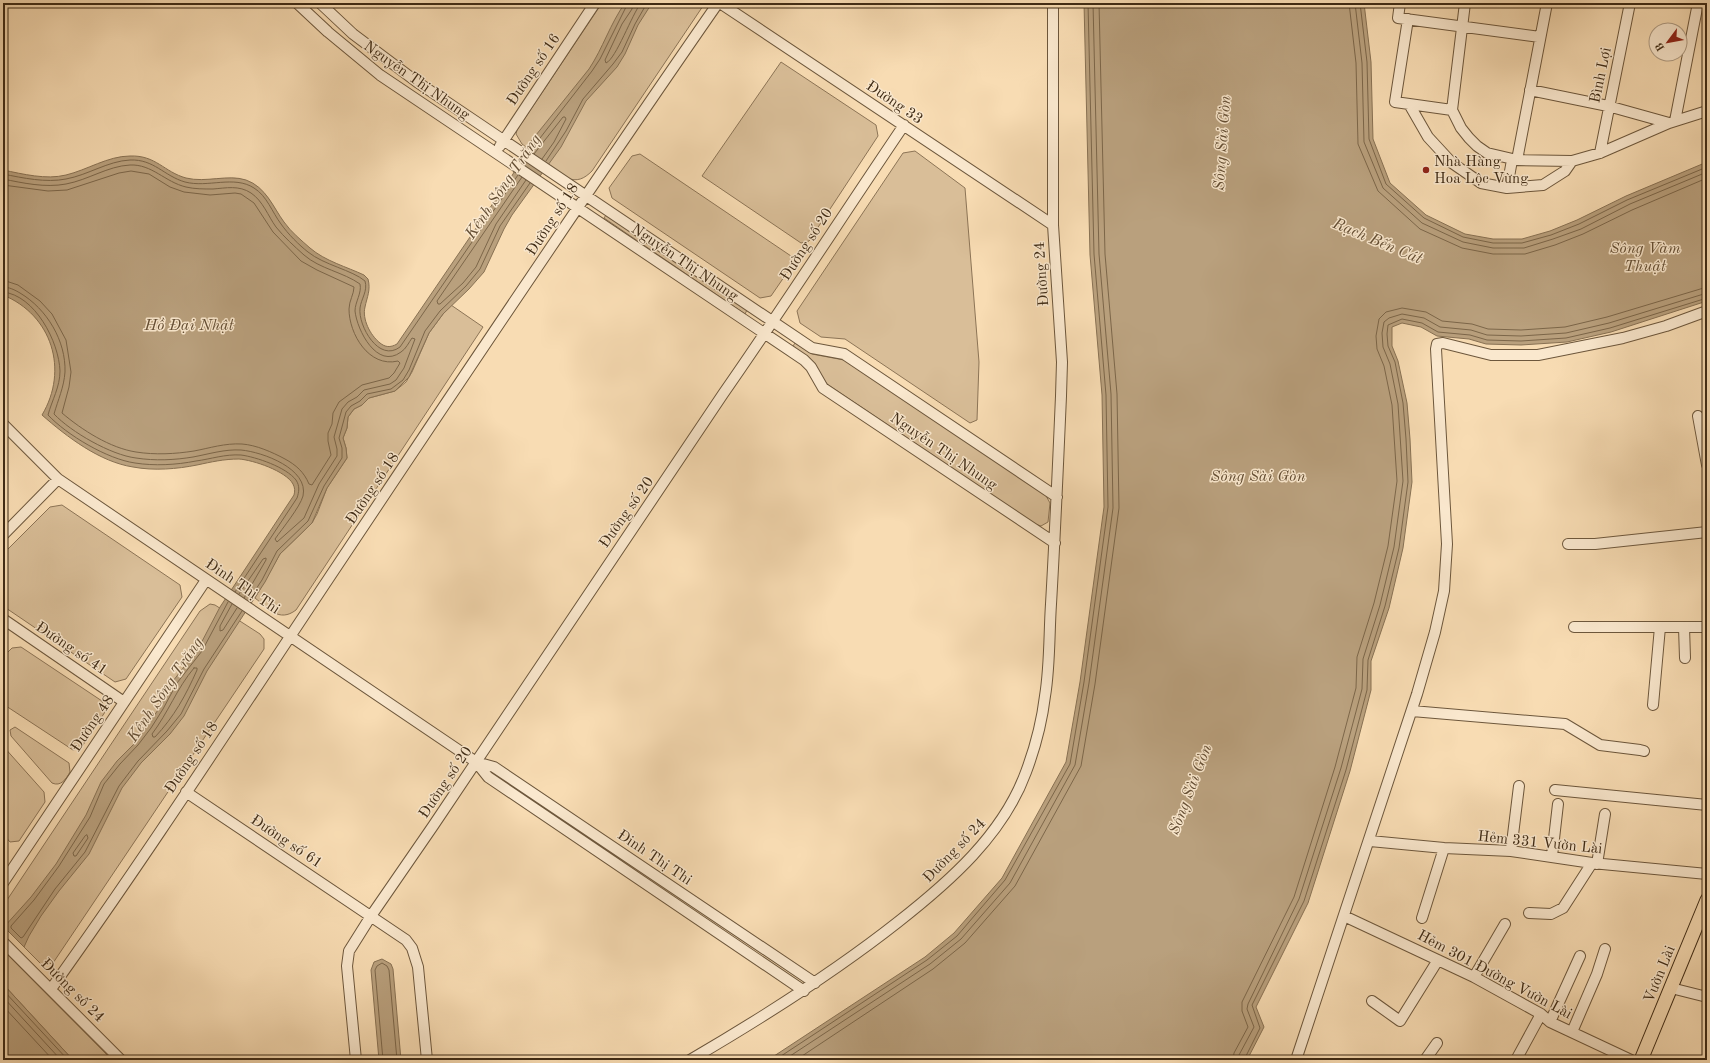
<svg xmlns="http://www.w3.org/2000/svg" width="1710" height="1063" font-family="'Old Standard TT',serif">
  <style>
    .green { fill: #d9be98; stroke: #8c7456 }
    .water { fill: #b9a07d; stroke: #887153 }
    .lines { fill: none; stroke-linecap: round; stroke-linejoin: round }
    .shore { stroke: #7c6649; stroke-width: 1 }
    .minor-casing { stroke: #6d573c; stroke-width: 12 }
    .major-casing { stroke: #3f2b15; stroke-width: 15 }
    .minor { stroke: #fae8ce; stroke-width: 10 }
    .major { stroke: #f8dcb3; stroke-width: 13 }
    .poi-dot { fill: #8f2418; stroke: #fae8ce; stroke-width: 1.5 }
    .labels { text-anchor: middle; stroke-width: 3; stroke-linejoin: round; paint-order: stroke }
    .street-label { font-size: 15px; fill: #3f2b15; stroke: #fae8ce }
    .poi-label { font-size: 15px; fill: #3f2b15; stroke: #fae8ce; text-anchor: start }
    .water-label { font-size: 16px; font-style: italic; fill: #644e34; stroke: #fae8ce }
  </style>
  <rect width="100%" height="100%" fill="#f8dcb3"/>
  <filter id="stains"><feTurbulence type="fractalNoise" baseFrequency=".005" numOctaves="4"/><feColorMatrix values="0 0 0 0 .2 0 0 0 0 .09 0 0 0 0 .02 0 0 0 .5 -.17"/></filter>
  <radialGradient id="worn" r=".72"><stop offset=".6" stop-color="#630" stop-opacity="0"/><stop offset="1" stop-color="#630" stop-opacity=".3"/></radialGradient>
  <path class="green" d="M602,3H705L592,171C584,179 577,182 567,178L522,144L516,134L517,130Z
    M781,62L876,125L878,136L809,241L801,243L702,176Z
    M915,151L965,188L979,362L977,420L970,423L845,339L821,337L800,323L797,311L903,153Z
    M640,154L791,256L793,264L771,296L760,298L612,198L609,188L632,156Z
    M606,215L747,310L745,314L604,218Z
    M451,305L483,327L296,610C279,623 268,608 255,598L280,554L312,523L317,514L327,488L347,458L346,448L343,438L347,428L348,417L354,409L362,405L369,398L395,391L406,382L412,372L429,333L443,314Z
    M795,343L812,354L844,360L1045,494L1050,503L1048,522L1041,526L1035,524L827,384L811,360L793,346Z
    M62,505L180,585L182,597L126,679L115,682L3,606V554L50,507Z
    M210,604L215,605L260,634L264,639V649L53,963L42,965L3,926V906L200,611Z
    M21,647L102,701L105,712L81,748L73,750L3,704V657L12,648Z
    M15,727L69,763L70,772C66,779 61,787 52,783L11,736L10,730Z
    M3,746L44,792L45,802L19,841L10,842L3,834Z
    M3,950L112,1060H73L3,984Z"/>
  <path class="water" d="M625,3H652L638,25L625,54L617,67L586,101L561,147L512,215L504,229L484,272L469,289L443,314L429,333L409,377L395,391L369,398L362,405L354,409L348,417L347,428L343,438L346,448L347,458L327,488L312,523L280,554L265,582L207,671L184,716L170,734L141,763L122,788L89,854L59,891L41,916L29,936L24,947L4,927L31,897L56,864L86,815L101,782L117,761L135,743L147,726L160,707L173,681L198,649L220,607L294,495C295,491 295,488 293,484C286,471 253,460 239,459C224,459 211,462 197,465C177,469 154,471 133,467C100,462 67,437 42,415C69,370 52,315 3,295V170C23,174 46,180 66,175C87,170 108,156 130,156C156,155 164,172 186,178C206,183 228,174 246,180C266,187 273,207 284,222C291,232 301,240 310,248C325,261 347,267 364,275L368,279C371,290 367,297 365,307C362,319 370,335 380,343C385,347 390,348 397,344L513,174L528,145L589,69C603,48 610,24 625,3Z
    M1084,3H1364L1371,62L1373,139L1390,183L1426,215L1465,234L1493,239H1522L1550,231L1577,220L1626,196L1707,162V301L1611,332L1567,342L1521,345L1486,344L1469,339L1437,336L1421,327L1402,323L1392,327V346L1398,361L1407,403L1410,439L1412,482L1403,548L1389,608L1371,661V690L1350,771L1308,903L1256,1007L1264,1027L1247,1060H768L925,957L954,933L1002,878L1066,762L1080,682L1104,507L1102,395L1090,255Z
    M382,959L391,964L393,969L401,1060H379L371,970L374,962Z
    M3,984L73,1060H3Z"/>
  <g class="lines">
    <path class="shore" d="M633,3L632,9L622,24L605,60L606,63C616,59 632,14 641,3
      M1349,3L1356,63L1358,144L1378,191L1420,229L1462,248L1493,254H1525L1555,245L1583,234L1632,210L1707,178
      M1355,3L1362,63L1364,142L1383,188L1422,223L1463,242L1493,248H1524L1553,239L1581,229L1630,204L1707,172
      M1360,3L1367,62L1369,139L1386,184L1424,218L1463,237L1493,243H1522L1551,235L1579,224L1627,200L1707,167
      M530,151L592,71L600,59L628,3
      M534,154L563,117H565L566,119L554,142L542,159
      M546,161L566,131L583,99L613,64L622,52L635,24L647,3
      M3,174C23,178 46,183 66,179C88,175 108,161 130,160C154,159 164,176 185,182C208,188 234,175 254,188C267,196 272,212 281,224C288,234 299,245 308,252C324,265 352,270 365,281C368,291 361,299 360,308C358,326 379,363 400,347L518,175
      M522,177L437,301L438,304H440L463,283L476,267L496,224L526,180
      M3,179C23,183 45,188 66,184C88,180 108,166 130,165C152,164 165,182 186,187C194,189 204,189 213,189C226,188 239,185 251,193C263,201 268,216 276,227C284,237 294,246 304,255C320,269 343,272 360,284C362,293 355,302 355,311C357,330 377,370 401,352C406,349 409,342 412,338L415,339L404,368L396,380L390,384L364,390L357,397L348,402L342,409L334,437L337,449V456L319,484L304,518L277,542L275,539C282,529 300,507 303,496C309,469 263,452 241,450C225,449 209,454 193,457C175,460 155,461 136,458C111,455 71,432 54,414C58,400 64,387 65,372C66,341 47,309 20,293C15,290 9,287 3,287
      M3,185L48,191L67,190L119,173L131,171L149,174L170,187L184,192L210,195L235,193L241,194L254,203L273,232L301,261L317,270L354,287C354,294 349,301 349,309C349,334 369,368 398,361L400,363L394,373L389,378L362,385L339,402L333,413L332,424L328,433V441L331,455L312,485L309,484C304,472 296,465 285,459C272,452 256,445 242,444C225,443 210,448 194,451C175,454 155,455 136,452C110,448 82,430 62,413L69,387L71,372L66,340L52,314L40,301L18,285L3,280
      M3,292C35,295 59,342 60,371C60,387 52,400 48,415C67,435 107,459 135,463C154,466 176,465 196,461C211,459 225,454 241,455C256,457 286,467 296,480C300,486 299,492 297,498L235,592
      M239,594L263,559L266,558V560L244,598
      M248,601L262,580L277,551L308,521L324,486L342,458V448L339,438L346,412L351,406L360,401L367,394L391,389L403,380L409,370L425,331L440,311L466,286L480,269L500,226L530,183
      M228,602L202,651L177,683L163,709L151,728L138,745L120,764L104,784L90,817L59,866L34,900L11,926V928L21,938L23,937L55,889L85,852L119,786L138,761L167,731L181,714L204,669L242,611
      M232,604L220,626V631L223,630L237,608
      M194,668H197V670C186,695 174,717 155,737H153L152,734C168,713 177,688 194,668Z
      M87,835L88,838L76,856H74L73,853L85,836Z
      M3,990L68,1060
      M3,997L61,1060
      M3,1006L53,1060
      M383,1060L375,970L377,966L382,963L387,966L389,970L397,1060
      M775,1060L927,960L957,936L1005,880L1070,764L1084,682L1108,507L1106,395L1094,254L1088,3
      M784,1060L930,964L961,939L1010,883L1075,765L1089,683L1113,508L1111,394L1099,254L1093,3
      M796,1060L933,969L965,943L1015,886L1081,766L1095,684L1119,508L1117,394L1105,254L1099,3
      M1233,1060L1234,1053L1248,1027L1242,1011V1002L1294,897L1335,767L1356,688L1357,657L1374,603L1388,546L1397,481L1392,405L1384,366L1377,349L1376,336L1379,319L1386,312L1402,308L1426,312L1442,321L1472,324L1488,329L1521,330L1565,327L1607,317L1707,287
      M1239,1060V1055L1254,1027L1247,1009L1248,1004L1299,899L1341,768L1362,689L1363,659L1380,605L1394,547L1403,481L1398,404L1390,364L1383,347L1382,333L1384,322L1389,318L1402,314L1424,318L1440,327L1471,330L1487,335L1521,336L1566,333L1609,323L1707,293
      M1244,1060L1260,1028L1252,1005L1304,901L1346,770L1367,690L1368,660L1385,606L1399,548L1408,482L1406,439L1403,403L1395,362L1388,346L1387,334L1388,325L1402,319L1422,323L1438,332L1470,335L1487,340L1521,341L1566,338L1610,328L1707,298"/>
    <defs>
      <path id="minor" d="M297,3L328,32L380,75L804,360L811,367L823,388L1055,543
        M320,3L353,34L417,82L812,348L844,354L1057,497
        M720,3L1053,225
        M1400,3L1398,18L1540,37
        M1465,3L1452,110L1461,128L1469,138L1477,146L1487,153L1517,160L1572,161L1600,153L1669,123L1707,111
        M1408,19L1395,102L1452,110
        M1530,90L1608,106L1669,123
        M1409,104L1428,137L1452,163L1481,183L1507,188L1543,185L1565,171L1572,161
        M1675,121L1698,3
        M500,146L595,3
        M1600,153L1630,3
        M1517,160L1547,3
        M1507,188L1512,160
        M1698,416L1707,465
        M3,424L58,479L476,762L494,767L815,983
        M3,535L58,479
        M1568,544H1595L1707,532
        M3,619L124,702
        M1574,627H1707
        M1684,627L1685,658
        M1653,705L1660,627
        M1412,711L1565,724L1600,745L1640,750L1644,751
        M476,762L488,777L804,991
        M1555,790L1707,805
        M186,792L406,940L412,948L418,967L427,1060
        M1370,841L1444,848L1511,851L1592,863L1707,874
        M1511,851L1519,786
        M1552,856L1558,804
        M1597,864L1605,814
        M3,883L206,580
        M1529,913L1551,914L1563,908L1592,863
        M1344,916L1474,977L1541,1014L1550,1022L1631,1060
        M1422,918L1444,848
        M3,942L121,1060
        M1474,977L1505,924
        M1671,988L1707,997
        M51,989C147,855 237,716 329,578C457,386 586,193 718,3
        M1372,1001L1400,1021L1438,960
        M1550,1022L1580,956
        M1572,1032L1597,974L1605,949
        M356,1060L347,966L349,951L371,916L433,826L723,394C785,305 843,215 904,125
        M690,1060C762,1018 832,974 898,922C949,882 1003,835 1026,772C1035,748 1042,721 1045,696C1050,666 1049,634 1051,604C1055,535 1058,466 1061,396L1062,362L1053,225V3
        M1296,1060L1417,694L1435,632L1444,591L1447,544L1436,349L1437,344L1443,343L1491,355H1538L1623,338L1666,326L1707,311
        M1425,1060L1437,1043
        M1516,1060L1541,1014"/>
      <path id="major" d="M1641,1060L1707,900"/>
    </defs>
    <use href="#minor" class="minor-casing"/>
    <use href="#major" class="major-casing"/>
    <use href="#minor" class="minor"/>
    <use href="#major" class="major"/>
  </g>
  <circle class="poi-dot" cx="1426" cy="170" r="4"/>
  <g class="labels">
    <g class="street-label">
      <text transform="translate(533 69) rotate(-56)" y="5">Đường số 16</text>
      <text transform="translate(1600 75) rotate(-78)" y="5">Bình Lợi</text>
      <text transform="translate(417 80) rotate(35)" y="5">Nguyễn Thị Nhung</text>
      <text transform="translate(895 102) rotate(34)" y="5">Đường 33</text>
      <text transform="translate(552 219) rotate(-57)" y="5">Đường số 18</text>
      <text transform="translate(806 244) rotate(-57)" y="5">Đường số 20</text>
      <text transform="translate(685 262) rotate(34)" y="5">Nguyễn Thị Nhung</text>
      <text transform="translate(1041 274) rotate(-94)" y="5">Đường 24</text>
      <text transform="translate(944 451) rotate(34)" y="5">Nguyễn Thị Nhung</text>
      <text transform="translate(372 488) rotate(-56)" y="5">Đường số 18</text>
      <text transform="translate(626 512) rotate(-55)" y="5">Đường số 20</text>
      <text transform="translate(243 586) rotate(34)" y="5">Đinh Thị Thi</text>
      <text transform="translate(72 648) rotate(34)" y="5">Đường số 41</text>
      <text transform="translate(92 723) rotate(-56)" y="5">Đường 48</text>
      <text transform="translate(191 757) rotate(-56)" y="5">Đường số 18</text>
      <text transform="translate(445 782) rotate(-56)" y="5">Đường số 20</text>
      <text transform="translate(287 841) rotate(34)" y="5">Đường số 61</text>
      <text transform="translate(1540 842) rotate(6)" y="5">Hẻm 331 Vườn Lài</text>
      <text transform="translate(954 850) rotate(-46)" y="5">Đường số 24</text>
      <text transform="translate(655 857) rotate(34)" y="5">Đinh Thị Thi</text>
      <text transform="translate(1495 974) rotate(28)" y="5">Hẻm 301 Đường Vườn Lài</text>
      <text transform="translate(1659 974) rotate(-68)" y="5">Vườn Lài</text>
      <text transform="translate(73 990) rotate(45)" y="5">Đường số 24</text>
    </g>
    <g class="poi-label">
      <text x="1434" y="166">Nhà Hàng<tspan x="1434" dy="17">Hoa Lộc Vừng</tspan></text>
    </g>
    <g class="water-label">
      <text transform="translate(1221 143) rotate(-86)" y="6">Sông Sài Gòn</text>
      <text transform="translate(502 186) rotate(-56)" y="6">Kênh Sông Trăng</text>
      <text transform="translate(1378 240) rotate(23)" y="6">Rạch Bến Cát</text>
      <text x="1645" y="253">Sông Vàm<tspan x="1645" dy="18">Thuật</tspan></text>
      <text x="189" y="330">Hồ Đại Nhật</text>
      <text x="1258" y="481">Sông Sài Gòn</text>
      <text transform="translate(164 689) rotate(-56)" y="6">Kênh Sông Trăng</text>
      <text transform="translate(1189 789) rotate(-69)" y="6">Sông Sài Gòn</text>
    </g>
  </g>
  <rect width="1710" height="1063" fill="none" stroke="#f8dcb3" stroke-width="16"/>
  <rect x="4" y="4" width="1702" height="1055" fill="none" stroke="#3f2b15" stroke-width="2"/>
  <rect x="8" y="8" width="1694" height="1047" fill="none" stroke="#3f2b15"/>
  <g transform="translate(1668 42) rotate(238)"><circle r="19" fill="#fae8ce" stroke="#af9c84"/>
  <path d="M0-3L7 15L0 10L-7 15Z" fill="#8f2418"/>
  <text y="-6" font-size="11" font-weight="bold" text-anchor="middle" fill="#3f2b15">B</text>
  </g>
  <rect width="100%" height="100%" filter="url(#stains)"/>
  <rect width="100%" height="100%" fill="url(#worn)"/>
</svg>
